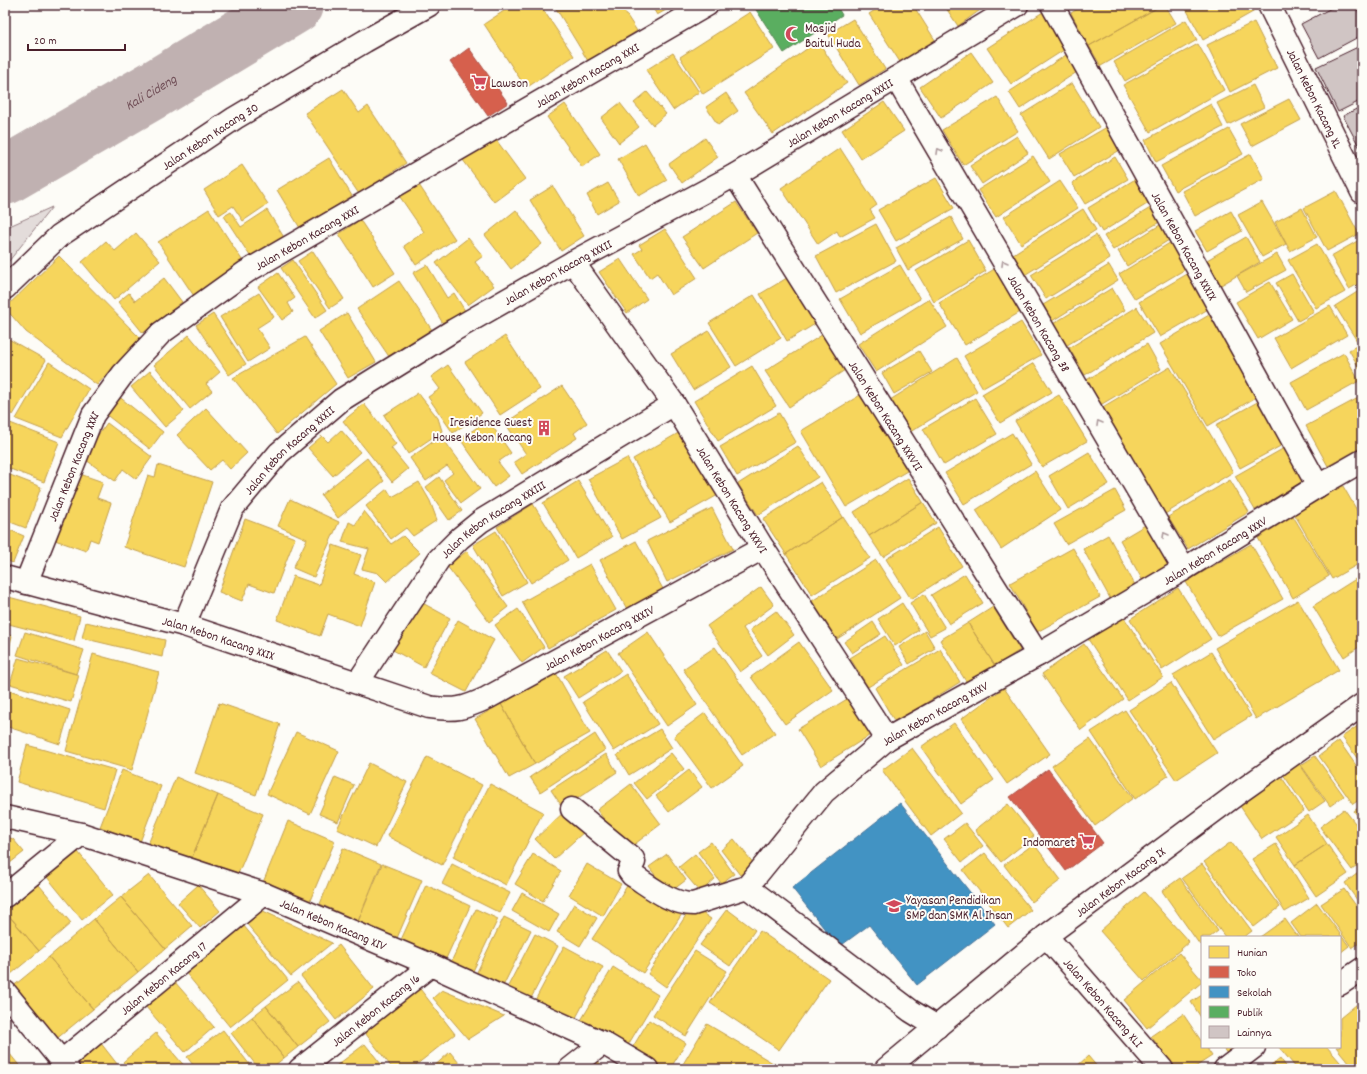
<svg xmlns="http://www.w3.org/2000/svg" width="1367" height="1074" font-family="Dekko,sans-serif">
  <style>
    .green { fill: #e3dcda; stroke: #967e82 }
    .homes { fill: #f6d55c; stroke: #c29e4d }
    .shops { fill: #d6604d; stroke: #ac4c43 }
    .schools { fill: #4393c3; stroke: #457095 }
    .public { fill: #5aae61; stroke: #558351 }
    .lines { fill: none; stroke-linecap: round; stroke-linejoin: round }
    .river { stroke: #c0b1b1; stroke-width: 58 }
    .building { fill: #d0c5c4; stroke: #4a1f2b }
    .minor-casing { stroke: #4a1f2b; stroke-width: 25 }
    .minor { stroke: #fdfcf7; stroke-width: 22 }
    .oneway { stroke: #ac999b }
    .labels { text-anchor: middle; stroke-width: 4; stroke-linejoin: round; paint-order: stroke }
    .poi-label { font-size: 13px; fill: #4a1f2b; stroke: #fdfcf7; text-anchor: start }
    .street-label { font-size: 13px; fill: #4a1f2b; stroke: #fdfcf7 }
    .water-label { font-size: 14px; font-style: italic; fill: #73525a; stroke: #fdfcf7 }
  </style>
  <rect width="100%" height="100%" fill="#fdfcf7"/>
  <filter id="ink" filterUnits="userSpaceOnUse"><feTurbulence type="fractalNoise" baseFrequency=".025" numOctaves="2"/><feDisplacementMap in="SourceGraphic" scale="8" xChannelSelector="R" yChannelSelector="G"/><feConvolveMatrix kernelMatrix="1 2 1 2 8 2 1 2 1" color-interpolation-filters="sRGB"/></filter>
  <g filter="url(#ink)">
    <path class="green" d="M52,207L5,266V228Z"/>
    <path class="homes" d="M513,5H540L574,56L526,88L484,24Z
      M554,5H620L637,31L588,61Z
      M651,5H675L657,15Z
      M883,5H913L935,40L900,62L869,14Z
      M944,5H981L983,8L958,26Z
      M1084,5H1162L1089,46L1071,13Z
      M1162,5H1165L1176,23L1101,66L1089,46Z
      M1184,5H1250L1253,12L1203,40Z
      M750,12L774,49L703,94L680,57Z
      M1043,12L1067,48L1011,84L987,48Z
      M853,19L885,69L859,85L828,34Z
      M1186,20L1197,40L1125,81L1114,62Z
      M1254,22L1277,68L1230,92L1207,45Z
      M818,41L836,69L847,83L773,134L744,93Z
      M1198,44L1224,90L1150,132L1123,85Z
      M971,52L993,83L941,118L920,87Z
      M673,53L699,92L673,110L646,70Z
      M1066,55L1077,72L1020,109L1009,92Z
      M1072,83L1099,127L1049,159L1021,115Z
      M1253,85L1264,107L1228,125L1217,103Z
      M343,89L359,113L368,106L406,163L359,194L305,113Z
      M647,92L666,114L653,125L634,103Z
      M726,93L738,111L718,125L706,107Z
      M997,97L1018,131L963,165L942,130Z
      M1289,99L1301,120L1252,146L1240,124Z
      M884,102L904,131L861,159L842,130Z
      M620,103L639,127L619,143L601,118Z
      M565,104L600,154L582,167L547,117Z
      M1211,104L1223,127L1156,162L1145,140Z
      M1107,127L1120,150L1074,177L1060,154Z
      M1229,129L1243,154L1175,191L1161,166Z
      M1017,136L1028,153L982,184L970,166Z
      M494,137L525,179L494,202L463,160Z
      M705,138L718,157L682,183L669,164Z
      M645,143L667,180L639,196L618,159Z
      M840,148L877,205L870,210L875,218L840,237L837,231L818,244L781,188Z
      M1251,154L1264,179L1195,216L1182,191Z
      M1033,156L1050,182L996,217L978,190Z
      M1115,157L1128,179L1085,204L1072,183Z
      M329,158L352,196L300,228L277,190Z
      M242,165L268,204L243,221L233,206L219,215L204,190Z
      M936,178L954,208L896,241L878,210Z
      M1137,178L1152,201L1102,232L1088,208Z
      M1060,181L1078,208L1021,244L1004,217Z
      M608,183L619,201L597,214L587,195Z
      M419,185L455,239L416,265L404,246L424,232L400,197Z
      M553,186L584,236L561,251L530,200Z
      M1336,191L1359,234L1327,251L1304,208Z
      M736,202L757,233L704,268L682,237Z
      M1262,202L1286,244L1262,257L1238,215Z
      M1152,207L1161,221L1113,250L1104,236Z
      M1302,208L1317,237L1290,251L1275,222Z
      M209,209L244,263L194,296L158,242Z
      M1083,209L1096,230L1023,276L1010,256Z
      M267,210L285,239L252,259L224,216L231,212L241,227Z
      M516,210L542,244L511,269L485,235Z
      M1231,211L1242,231L1207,251L1195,231Z
      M951,217L963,239L908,270L896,248Z
      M360,220L395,273L373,287L339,234Z
      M876,224L896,261L836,293L816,256Z
      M1160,225L1169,240L1127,266L1118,251Z
      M665,229L697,278L671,295L657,273L650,278L634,254L642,249L639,245Z
      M136,233L160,261L114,300L82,262L106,241L115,251Z
      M1096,235L1110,259L1046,299L1031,275Z
      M1246,237L1260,262L1221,285L1207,260Z
      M468,238L483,256L475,262L494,286L468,305L436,263Z
      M1361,239L1362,282L1349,289L1331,256Z
      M968,240L986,271L934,302L916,271Z
      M1173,241L1189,267L1135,299L1119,274Z
      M1317,244L1345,292L1316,308L1288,260Z
      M313,251L344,299L330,308L298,261Z
      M1277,254L1286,270L1246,292L1237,276Z
      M59,256L140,338L97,385L26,332L5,308Z
      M620,259L647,299L627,313L599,272Z
      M293,260L327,310L315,318L281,268Z
      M427,265L447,298L454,293L467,314L445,327L413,273Z
      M900,265L920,299L860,333L840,299Z
      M1109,265L1118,280L1052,321L1043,305Z
      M996,268L1022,311L965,345L939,303Z
      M278,273L295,298L288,303L293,312L282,320L258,287Z
      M1189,273L1210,308L1160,337L1139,302Z
      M1292,274L1314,312L1298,321L1276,283Z
      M792,275L820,321L787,341L760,294Z
      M164,278L182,302L143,333L118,302L129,293L135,301Z
      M399,281L434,333L392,361L357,309Z
      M1270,282L1292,319L1258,339L1236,302Z
      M1112,288L1125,310L1064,347L1051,325Z
      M1362,289V338L1357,341L1335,306Z
      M259,293L274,317L257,328L270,348L248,362L220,317Z
      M754,295L781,338L736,366L709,323Z
      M929,299L947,327L876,372L858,344Z
      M1330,306L1347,335L1291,368L1274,338Z
      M1137,307L1153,333L1085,375L1069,348Z
      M347,313L376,362L348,378L319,331Z
      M213,314L246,364L229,375L196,325Z
      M1209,315L1258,396L1208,426L1160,344Z
      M1021,322L1041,355L983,388L964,356Z
      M709,331L731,367L693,390L671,354Z
      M825,333L848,368L789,407L765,371Z
      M189,335L220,372L206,384L212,391L190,409L154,365Z
      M505,336L540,389L500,415L465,362Z
      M5,337L46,360L13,415L5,411Z
      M305,337L336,384L277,434L233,378Z
      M1362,343V373L1349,350Z
      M1147,344L1161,369L1097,407L1083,382Z
      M919,351L932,372L894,394L882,373Z
      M1344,353L1359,381L1306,410L1291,382Z
      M957,358L977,391L910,432L890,400Z
      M49,362L89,389L62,437L16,419Z
      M1034,363L1052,392L1000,423L982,394Z
      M448,365L482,413L453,433L428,397L440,389L431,377Z
      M752,366L776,406L718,441L694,401Z
      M1170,367L1233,472L1165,514L1101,408Z
      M150,371L184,411L165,427L131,387Z
      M562,386L587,423L574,433L577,438L522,474L514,462L526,454L505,423Z
      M418,393L438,418L442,431L408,454L384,415Z
      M862,394L907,471L846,507L801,431Z
      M117,395L163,432L150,449L104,413Z
      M1059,395L1087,441L1042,467L1015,421Z
      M1362,396V447L1328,466L1306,426Z
      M975,398L997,434L944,465L923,429Z
      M1261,400L1286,443L1240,468L1216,425Z
      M364,404L396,444L391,448L408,469L392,482L343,421Z
      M206,408L247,453L230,469L222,460L210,470L177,435Z
      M779,413L796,442L737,476L720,447Z
      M488,420L511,453L498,462L509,476L494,487L460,439Z
      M5,421L59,442L44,482L5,467Z
      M107,423L152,457L136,479L123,469L115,481L82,457Z
      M341,430L360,452L333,476L308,448L322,436L328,442Z
      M682,431L718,495L670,522L633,459Z
      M1012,433L1031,464L964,504L945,473Z
      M441,436L480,489L461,503L444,480L453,473L447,466L426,481L410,458Z
      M798,446L818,477L758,515L738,484Z
      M1286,447L1305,480L1255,510L1235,476Z
      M1089,452L1109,484L1068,509L1049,476Z
      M367,458L384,481L338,518L321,495Z
      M627,458L661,518L622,539L588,479Z
      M158,465L212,482L184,567L124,547L148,475L155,477Z
      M1035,471L1060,510L1001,549L976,510Z
      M5,473L41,487L26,528L5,520Z
      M77,473L103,482L97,498L111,503L98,542L90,539L86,551L55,540Z
      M439,477L462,511L449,520L426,487Z
      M908,478L923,502L869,536L854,512Z
      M1230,480L1249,512L1188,549L1168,517Z
      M578,481L612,537L576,558L543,503Z
      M1340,481L1362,519V562L1332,579L1291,508Z
      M419,482L430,501L437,520L413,536L406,528L391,539L366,506L387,489L392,497Z
      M821,482L843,517L786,554L763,519Z
      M1115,490L1126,510L1066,544L1054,524Z
      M290,499L339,522L314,577L293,568L307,539L278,526Z
      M923,502L936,523L883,557L869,536Z
      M533,504L568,560L531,583L497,527Z
      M712,508L733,549L667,582L647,541Z
      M364,511L391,544L403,536L420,553L387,582L378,573L362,569L369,549L342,542L349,522L355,525Z
      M1293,516L1329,576L1293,598L1258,538Z
      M843,517L870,558L812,595L786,554Z
      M245,519L295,538L274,593L249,584L242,601L219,592Z
      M1147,524L1170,565L1143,581L1120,540Z
      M938,527L962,566L911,599L886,559Z
      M5,528L24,536L13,563L5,560Z
      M496,531L527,582L503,596L473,545Z
      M1108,535L1136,587L1111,600L1083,549Z
      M636,541L663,589L627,609L600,560Z
      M1251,544L1283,599L1218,636L1186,582Z
      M333,545L361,555L354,574L375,582L360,626L328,614L320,636L277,620L293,576L319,585Z
      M1073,548L1100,597L1037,632L1010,583Z
      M467,551L508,607L489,622L447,566Z
      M876,560L900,598L837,639L812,601Z
      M590,564L616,610L548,648L522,602Z
      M965,574L983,603L949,624L931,595Z
      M1362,575V645L1344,657L1313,606Z
      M761,587L774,605L743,628L762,656L740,672L707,626Z
      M1178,588L1211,639L1162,670L1130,619Z
      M924,594L945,628L930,636L910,603Z
      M5,596L80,616L74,641L5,623Z
      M417,600L450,618L424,667L391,649Z
      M1298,600L1339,670L1256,719L1215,648Z
      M902,603L919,630L895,646L878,619Z
      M993,607L1020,650L995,666L968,623Z
      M518,609L544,647L522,663L495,625Z
      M776,611L794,635L768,655L750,630Z
      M1123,616L1163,677L1128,700L1088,639Z
      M458,620L494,640L466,692L429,673Z
      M86,622L165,640L162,657L82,638Z
      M873,622L881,634L852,653L844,642Z
      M968,623L995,666L967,683L940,640Z
      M925,631L935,648L909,664L899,647Z
      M25,632L84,650L76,674L17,655Z
      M648,632L697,705L667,726L618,653Z
      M5,634L12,636L5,665Z
      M885,636L904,665L868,687L850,658Z
      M799,642L833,690L785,724L751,677Z
      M1084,644L1123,699L1081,730L1042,674Z
      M715,647L775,733L742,755L683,669Z
      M940,649L960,682L895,722L875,688Z
      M607,650L621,671L578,698L564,676Z
      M1211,652L1251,716L1213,739L1173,675Z
      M93,654L159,672L132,770L66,751Z
      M18,658L76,674L79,675L71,702L10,684Z
      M556,673L590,733L535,764L501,704Z
      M626,674L658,724L614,751L583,702Z
      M1171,683L1217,753L1176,780L1129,710Z
      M1004,688L1050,754L1007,784L961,719Z
      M9,690L70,710L60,744L5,726V702Z
      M852,696L875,732L821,766L798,729Z
      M219,703L280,724L256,795L195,773Z
      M501,704L535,764L509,778L475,719Z
      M1125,710L1168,776L1135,799L1091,732Z
      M705,713L743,766L712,788L674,736Z
      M954,723L994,780L961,804L921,747Z
      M1362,723V765L1342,737Z
      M660,729L672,748L629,775L617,755Z
      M296,732L339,751L310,814L267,794Z
      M595,734L605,750L540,792L530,777Z
      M1090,739L1133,798L1095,826L1052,766Z
      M1339,741L1362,774V798L1353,804L1319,756Z
      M27,745L115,770L104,808L17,782Z
      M912,748L961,813L931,836L882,770Z
      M671,753L684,769L647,799L634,783Z
      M606,754L617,772L563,808L551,790Z
      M1294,756L1325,801L1309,812L1278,767Z
      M1315,756L1344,796L1330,806L1301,765Z
      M427,757L482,785L442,865L387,836Z
      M369,763L407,782L376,847L337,829Z
      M122,770L161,786L140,842L100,827Z
      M689,770L702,787L669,812L656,796Z
      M1277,770L1304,811L1262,839L1234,797Z
      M176,777L218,795L190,862L148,844Z
      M335,777L354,785L338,822L319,814Z
      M490,784L543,812L506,885L453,857Z
      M631,784L661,824L627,850L597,810Z
      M218,795L263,814L235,881L190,862Z
      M1008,804L1034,836L1001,862L975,830Z
      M1362,805V822L1354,811Z
      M1344,809L1362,832V862L1352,870L1320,827Z
      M565,811L585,831L554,859L535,839Z
      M1308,815L1327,844L1295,865L1276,837Z
      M288,821L335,841L306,910L260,890Z
      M965,823L983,846L962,862L944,839Z
      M5,836L13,839L24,852L5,867Z
      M734,839L754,864L740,875L721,850Z
      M711,842L734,874L721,883L698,852Z
      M1231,842L1280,907L1254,927L1204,862Z
      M1034,844L1061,880L1032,902L1004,865Z
      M1276,844L1309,898L1285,912L1252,859Z
      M1327,844L1348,874L1316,896L1295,865Z
      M343,848L381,864L358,921L320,904Z
      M78,852L113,895L82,920L47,877Z
      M985,853L1031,910L1008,928L963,870Z
      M533,854L561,871L543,901L515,884Z
      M667,854L686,880L669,893L649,867Z
      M695,854L715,879L700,892L679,867Z
      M382,864L422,880L394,945L355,929Z
      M452,864L510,893L500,913L442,884Z
      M587,864L621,884L603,916L569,895Z
      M1202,864L1252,931L1244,937H1225L1182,878Z
      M1362,870V907L1345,883Z
      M149,875L192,926L165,949L121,897Z
      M1180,878L1218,931L1210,937H1202V943L1200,945L1162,891Z
      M34,879L71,923L39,951L5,911V903Z
      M631,880L682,914L643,973L592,939Z
      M198,885L220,911L200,928L178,903Z
      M426,885L470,906L444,963L400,942Z
      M1344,889L1362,914V941L1352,948L1321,904Z
      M1144,892L1189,942L1144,981L1100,931Z
      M522,893L559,914L549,932L512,911Z
      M121,897L165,949L138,972L94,919Z
      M1317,903L1349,946L1340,953V937H1301L1291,923Z
      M574,904L597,918L580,946L557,932Z
      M692,906L711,919L666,987L648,974Z
      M476,909L498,919L472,973L451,962Z
      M727,909L755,930L730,966L700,945Z
      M261,910L332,943L291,976L246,923Z
      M5,911L39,951L5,979Z
      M504,917L531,930L501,990L475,976Z
      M94,919L138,972L93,1009L49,957Z
      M1285,919L1298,937H1260Z
      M239,920L288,980L230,1027L181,967Z
      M760,931L829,979L779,1050L710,1003Z
      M535,934L558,946L529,1002L506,990Z
      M339,945L374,989L336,1020L301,976Z
      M564,946L603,967L571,1027L532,1006Z
      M695,951L727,971L686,1036L653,1015Z
      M1179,953L1202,980V982L1147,1028L1124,1000Z
      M49,957L93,1009L55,1040L11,988Z
      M613,967L658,995L625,1050L580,1022Z
      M174,981L214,1027L185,1052L145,1006Z
      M298,982L330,1022L298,1047L266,1006Z
      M417,985L455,1034L411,1069H393L362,1029Z
      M442,990L504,1016L468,1039L433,998Z
      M1202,995V1019L1191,1002Z
      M1362,1000V1069H1354L1336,1047H1340V1018Z
      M266,1006L298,1047L284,1058L252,1017Z
      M1183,1014L1202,1042V1047H1206L1212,1056L1192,1069H1175L1151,1036Z
      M252,1017L284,1058L270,1069H259L231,1033Z
      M649,1020L686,1043L670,1069H651L628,1055Z
      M707,1024L783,1069H680Z
      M223,1030L253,1069H196L187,1057Z
      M156,1033L187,1069H129L123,1062Z
      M96,1037L121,1069H71Z
      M365,1044L385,1069H332Z
      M1222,1047H1240L1228,1055Z
      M1279,1047H1327L1346,1069H1297Z
      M5,1048L22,1069H5Z
      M450,1052L464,1069H431Z
      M1088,1056L1099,1069H1074Z
      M595,1057L604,1069H580Z
      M1280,1058L1288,1069H1266Z"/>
    <path class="shops" d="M469,48L508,103L488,116L450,62Z
      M1048,769L1103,843L1066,871L1010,797Z"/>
    <path class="schools" d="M900,803L995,924L917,985L869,925L839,947L792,888Z"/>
    <path class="public" d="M753,5H836L842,15L784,53Z"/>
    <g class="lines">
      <path class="river" id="s1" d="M5,176L155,89L294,5"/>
    </g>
    <path class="building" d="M1337,5H1355L1362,18V35L1319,58L1301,24Z
      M1362,45V100L1338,112L1316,67Z
      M1362,106V152L1343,116Z"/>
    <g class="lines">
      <defs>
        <g id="minor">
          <path id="s2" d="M1052,5L1318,486"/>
          <path id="s3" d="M1269,5L1362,192"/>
          <path id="s4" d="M896,78L1184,569"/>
          <path id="s5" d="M735,175L1038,655"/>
          <path id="s6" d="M573,262L674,404L763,548L887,739"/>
          <path id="s7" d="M5,288L59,236L235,118L365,41L429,5"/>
          <path id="s8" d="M5,577L184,625L429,707C455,711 463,709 487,698L763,548"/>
          <path id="s9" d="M26,583L93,415L123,374L161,333L246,272L707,5"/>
          <path id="s10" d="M184,625L232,509L279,453L341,400L454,330L573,262L735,175L1017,5"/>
          <path id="s11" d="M358,682L439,559L460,538L481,521L674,404"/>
          <path d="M572,809L633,859L634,862L629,871L632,875C651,887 671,904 693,904L747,887"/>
          <path id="s12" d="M5,817L81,834L264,894L431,965L603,1043L647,1069"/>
          <path id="s13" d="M747,887L824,792L887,739L1038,655L1184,569L1318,486L1362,461"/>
          <path d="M747,887L911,1011L937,1027"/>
          <path d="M5,896L81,834"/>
          <path id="s14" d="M1046,936L1162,1069"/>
          <path d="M1340,984L1362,969"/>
          <path d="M5,992L68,1069"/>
          <path id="s15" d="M62,1061L264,894"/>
          <path id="s16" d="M300,1069L431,965"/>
          <path d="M570,1069L603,1043"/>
          <path id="s17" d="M886,1069L1046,936L1241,791L1362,705"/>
          <path d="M1225,1069L1254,1047"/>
        </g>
      </defs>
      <use href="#minor" class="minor-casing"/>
      <use href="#minor" class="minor"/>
    </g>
    <defs><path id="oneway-chevron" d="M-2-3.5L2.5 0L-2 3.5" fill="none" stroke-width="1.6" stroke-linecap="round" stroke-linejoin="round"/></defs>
    <g class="oneway">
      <use href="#oneway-chevron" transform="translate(939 151) rotate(-120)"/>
      <use href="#oneway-chevron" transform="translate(1004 263) rotate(-120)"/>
      <use href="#oneway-chevron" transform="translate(1099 423) rotate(-120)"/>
      <use href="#oneway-chevron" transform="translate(1165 535) rotate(-120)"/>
    </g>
  </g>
  <defs>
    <symbol id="mosque-bare" viewBox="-9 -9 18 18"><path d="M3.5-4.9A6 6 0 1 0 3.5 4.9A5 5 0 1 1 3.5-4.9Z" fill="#d1495b" stroke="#fdfcf7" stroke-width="2.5" paint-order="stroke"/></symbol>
    <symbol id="supermarket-bare" viewBox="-9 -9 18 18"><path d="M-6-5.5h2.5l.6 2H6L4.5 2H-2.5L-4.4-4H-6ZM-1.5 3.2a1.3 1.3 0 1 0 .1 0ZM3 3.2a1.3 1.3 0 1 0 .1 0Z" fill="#d1495b" stroke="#fdfcf7" stroke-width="2.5" paint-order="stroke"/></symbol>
    <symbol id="building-bare" viewBox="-9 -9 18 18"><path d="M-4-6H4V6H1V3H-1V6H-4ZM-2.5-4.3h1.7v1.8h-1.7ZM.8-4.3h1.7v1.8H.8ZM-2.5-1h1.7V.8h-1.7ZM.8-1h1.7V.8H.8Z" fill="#d1495b" stroke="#fdfcf7" stroke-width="2.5" paint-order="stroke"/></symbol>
    <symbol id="school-bare" viewBox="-9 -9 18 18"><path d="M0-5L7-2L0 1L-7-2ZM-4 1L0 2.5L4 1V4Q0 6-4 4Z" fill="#d1495b" stroke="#fdfcf7" stroke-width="2.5" paint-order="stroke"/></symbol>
  </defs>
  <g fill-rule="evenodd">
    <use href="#mosque-bare" x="782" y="23" width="22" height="22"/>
    <use href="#supermarket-bare" x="468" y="71" width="22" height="22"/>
    <use href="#building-bare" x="533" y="417" width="22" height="22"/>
    <use href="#supermarket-bare" x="1076" y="830" width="22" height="22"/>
    <use href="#school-bare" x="883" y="895" width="22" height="22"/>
  </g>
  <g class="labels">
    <g class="poi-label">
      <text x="805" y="32">Masjid<tspan x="805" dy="15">Baitul Huda</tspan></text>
      <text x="491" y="87">Lawson</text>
      <text x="532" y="426" text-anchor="end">Iresidence Guest<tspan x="532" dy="15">House Kebon Kacang</tspan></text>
      <text x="1075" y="846" text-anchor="end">Indomaret</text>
      <text x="906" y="904">Yayasan Pendidikan<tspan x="906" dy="15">SMP dan SMK Al Ihsan</tspan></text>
    </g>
    <g class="street-label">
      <text dy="5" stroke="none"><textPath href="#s9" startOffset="786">Jalan Kebon Kacang XXXI</textPath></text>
      <text dy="5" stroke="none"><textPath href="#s3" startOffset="104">Jalan Kebon Kacang XL</textPath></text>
      <text dy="5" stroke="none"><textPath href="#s10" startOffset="856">Jalan Kebon Kacang XXXII</textPath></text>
      <text dy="5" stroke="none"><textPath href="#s7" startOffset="256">Jalan Kebon Kacang 30</textPath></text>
      <text dy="5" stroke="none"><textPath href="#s9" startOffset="462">Jalan Kebon Kacang XXXI</textPath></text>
      <text dy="5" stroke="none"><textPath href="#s2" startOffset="275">Jalan Kebon Kacang XXXIX</textPath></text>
      <text dy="5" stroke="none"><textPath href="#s10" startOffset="532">Jalan Kebon Kacang XXXII</textPath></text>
      <text dy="5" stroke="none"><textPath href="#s4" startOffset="284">Jalan Kebon Kacang 38</textPath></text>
      <text dy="5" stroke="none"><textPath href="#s5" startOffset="284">Jalan Kebon Kacang XXXVII</textPath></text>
      <text dy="5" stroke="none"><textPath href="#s10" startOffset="208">Jalan Kebon Kacang XXXII</textPath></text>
      <text dy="5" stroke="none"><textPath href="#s9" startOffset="126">Jalan Kebon Kacang XXXI</textPath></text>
      <text dy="5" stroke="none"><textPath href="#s6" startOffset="286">Jalan Kebon Kacang XXXVI</textPath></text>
      <text dy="5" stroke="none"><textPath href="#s11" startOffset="215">Jalan Kebon Kacang XXXIII</textPath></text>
      <text dy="5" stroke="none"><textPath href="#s13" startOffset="583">Jalan Kebon Kacang XXXV</textPath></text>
      <text dy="5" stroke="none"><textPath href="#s8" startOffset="222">Jalan Kebon Kacang XXIX</textPath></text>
      <text dy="5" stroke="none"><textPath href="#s8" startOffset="631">Jalan Kebon Kacang XXXIV</textPath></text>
      <text dy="5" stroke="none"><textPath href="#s13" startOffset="259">Jalan Kebon Kacang XXXV</textPath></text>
      <text dy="5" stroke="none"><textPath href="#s17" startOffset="300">Jalan Kebon Kacang IX</textPath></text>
      <text dy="5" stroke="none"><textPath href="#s12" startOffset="346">Jalan Kebon Kacang XIV</textPath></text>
      <text dy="5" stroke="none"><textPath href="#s15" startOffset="131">Jalan Kebon Kacang 17</textPath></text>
      <text dy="5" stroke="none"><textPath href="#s14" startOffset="88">Jalan Kebon Kacang XLI</textPath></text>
      <text dy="5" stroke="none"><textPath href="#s16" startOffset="96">Jalan Kebon Kacang 16</textPath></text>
    </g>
    <g class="water-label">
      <text dy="5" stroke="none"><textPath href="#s1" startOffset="168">Kali Cideng</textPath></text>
    </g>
  </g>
  <rect width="1367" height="1074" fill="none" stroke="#fdfcf7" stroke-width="20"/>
  <rect x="10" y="10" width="1347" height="1054" fill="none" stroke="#4a1f2b" stroke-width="1.5" filter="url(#ink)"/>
  <rect x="1201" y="936" width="140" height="112" fill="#fdfcf7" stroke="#b5a4a5"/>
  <rect x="1209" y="946" width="20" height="12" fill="#f6d55c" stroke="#b5a4a5"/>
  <text x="1237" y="956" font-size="12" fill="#4a1f2b">Hunian</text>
  <rect x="1209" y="966" width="20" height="12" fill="#d6604d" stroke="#b5a4a5"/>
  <text x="1237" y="976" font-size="12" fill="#4a1f2b">Toko</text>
  <rect x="1209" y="986" width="20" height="12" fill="#4393c3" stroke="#b5a4a5"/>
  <text x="1237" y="996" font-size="12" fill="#4a1f2b">Sekolah</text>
  <rect x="1209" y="1006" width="20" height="12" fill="#5aae61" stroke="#b5a4a5"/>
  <text x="1237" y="1016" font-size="12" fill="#4a1f2b">Publik</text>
  <rect x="1209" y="1026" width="20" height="12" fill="#d0c5c4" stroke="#b5a4a5"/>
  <text x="1237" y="1036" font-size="12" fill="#4a1f2b">Lainnya</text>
  <path d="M28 44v6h97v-6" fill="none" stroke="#4a1f2b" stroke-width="2"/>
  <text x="34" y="44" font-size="12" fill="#4a1f2b" stroke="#fdfcf7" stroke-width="3" paint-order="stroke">20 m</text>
</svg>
